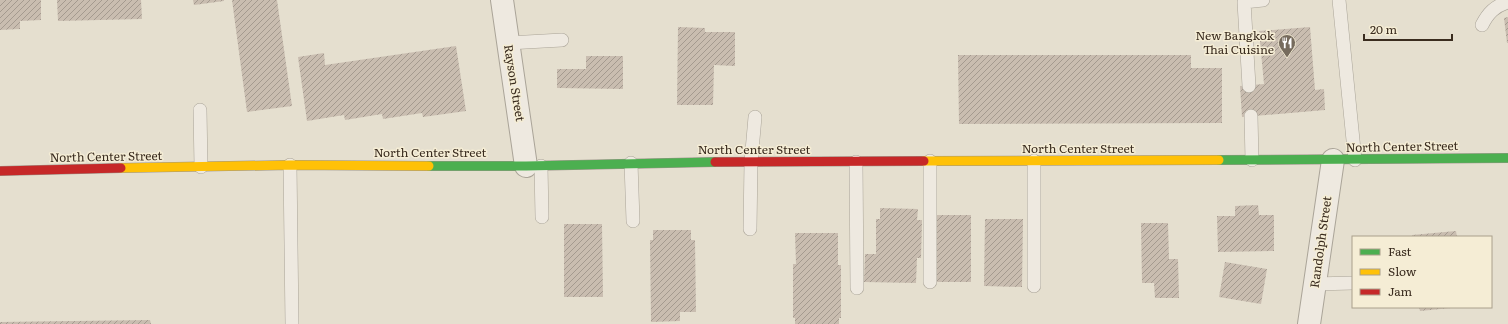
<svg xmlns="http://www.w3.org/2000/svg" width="1508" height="324" font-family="Literata,serif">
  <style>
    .building { fill: url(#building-hatch) }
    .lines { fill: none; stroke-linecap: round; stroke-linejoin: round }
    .lane-casing { stroke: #aaa498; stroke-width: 14 }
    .street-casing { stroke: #aaa498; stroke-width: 24 }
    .fast-casing { stroke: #9a9388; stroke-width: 10 }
    .slow-casing { stroke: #9a9388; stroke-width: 10 }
    .jam-casing { stroke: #9a9388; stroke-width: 10 }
    .lane { stroke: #eee9e0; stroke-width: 13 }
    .street { stroke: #eee9e0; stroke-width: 22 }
    .fast { stroke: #4caf50; stroke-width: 9 }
    .slow { stroke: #ffc107; stroke-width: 9 }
    .jam { stroke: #c62828; stroke-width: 9 }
    .labels { text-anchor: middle; stroke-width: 3; stroke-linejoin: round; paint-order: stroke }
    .poi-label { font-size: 12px; fill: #3a2c1f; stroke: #f5edd5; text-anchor: end }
    .street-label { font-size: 12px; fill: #3a2c1f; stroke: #f5edd5 }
  </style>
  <defs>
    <pattern id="building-hatch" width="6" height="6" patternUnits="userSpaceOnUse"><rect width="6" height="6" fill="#c9bdb0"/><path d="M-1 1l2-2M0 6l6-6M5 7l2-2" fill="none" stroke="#a49a8f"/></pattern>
  </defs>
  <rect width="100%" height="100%" fill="#e5dfcf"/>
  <path class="building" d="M0,0H41V20L20,21V29L0,30Z
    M57,0H141L142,19L58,21Z
    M193,0H224V1L194,5Z
    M232,0H277L292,106L247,112Z
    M1508,17V43H1507L1504,18Z
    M678,27L705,28V32H735V66L714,65L713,105H677Z
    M1310,27L1315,90L1324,89L1325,110L1242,117L1240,86L1264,84L1259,31Z
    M456,46L466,111L423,117L422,113L383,119L382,114L345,120L344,115L307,121L298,57L324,53L325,65Z
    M958,55H1191V68H1222V123L959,124Z
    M586,56H623V89L557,88V69H586Z
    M1258,205L1259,215H1274V251L1218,252L1217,216H1235V206Z
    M880,208L918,209L917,220H922L921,258H917L916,283L864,282L865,254H876V219H880Z
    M936,215H971V282H935Z
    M985,219H1023L1022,287L984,286Z
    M1141,223H1168L1169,259H1178L1179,298H1155L1154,283H1142Z
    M564,224H602L603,297H564Z
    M653,230H691V240H695L696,312H680V321L651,322L650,240H653Z
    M1456,231L1457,237H1412V235Z
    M795,233H838V265H841V318H839V324H795V318H793V264H796Z
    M1225,262L1267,269L1261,304L1219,297Z
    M1419,307H1451V308L1420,311Z
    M150,320L151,324H0V322Z"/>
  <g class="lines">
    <defs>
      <path id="lane" d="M1339,0L1355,160
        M1482,25C1488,13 1495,6 1508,2
        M508,43L562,40
        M1249,86L1244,2L1263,0
        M200,110L201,167
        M1251,116L1252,160
        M1034,161V286
        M856,162L857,288
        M631,163L633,221
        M290,165L292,324
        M541,166L542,217
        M750,229L751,162L755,117
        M930,282V161
        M1315,284L1353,283"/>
      <path id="street" d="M502,0L526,166
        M1309,324L1333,160"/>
      <path id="fast" d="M1219,160L1508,158
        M429,166H526L715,162"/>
      <path id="slow" d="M924,161L1219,160
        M121,168L290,165L429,166"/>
      <path id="jam" d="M715,162L924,161
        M0,171L121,168"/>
    </defs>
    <use href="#lane" class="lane-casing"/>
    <use href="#street" class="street-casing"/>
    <use href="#fast" class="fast-casing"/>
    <use href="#slow" class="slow-casing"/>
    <use href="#jam" class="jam-casing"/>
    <use href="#lane" class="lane"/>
    <use href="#street" class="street"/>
    <use href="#fast" class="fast"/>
    <use href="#slow" class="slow"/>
    <use href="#jam" class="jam"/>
  </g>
  <defs>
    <symbol id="restaurant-pin" viewBox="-11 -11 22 30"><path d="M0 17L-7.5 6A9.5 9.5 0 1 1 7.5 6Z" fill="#766b5d" stroke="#f5edd5"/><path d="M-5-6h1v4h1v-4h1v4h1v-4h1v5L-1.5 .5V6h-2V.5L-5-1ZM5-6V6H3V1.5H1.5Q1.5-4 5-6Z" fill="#fff"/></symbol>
  </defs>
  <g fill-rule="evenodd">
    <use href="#restaurant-pin" x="1277" y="33" width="20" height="27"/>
  </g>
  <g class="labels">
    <g class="poi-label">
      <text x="1274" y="40">New Bangkok<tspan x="1274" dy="14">Thai Cuisine</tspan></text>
    </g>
    <g class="street-label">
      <text transform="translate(514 83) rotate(81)" y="4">Rayson Street</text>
      <text transform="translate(1402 147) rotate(-1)" y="4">North Center Street</text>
      <text x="1078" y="153">North Center Street</text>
      <text x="754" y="154">North Center Street</text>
      <text x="430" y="157">North Center Street</text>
      <text transform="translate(106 157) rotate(-1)" y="4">North Center Street</text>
      <text transform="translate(1321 242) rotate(-82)" y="4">Randolph Street</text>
    </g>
  </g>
  <rect x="1352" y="236" width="140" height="72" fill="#f5edd5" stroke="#aaa08c"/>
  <rect x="1360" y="249" width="20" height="6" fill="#4caf50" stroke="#aaa08c"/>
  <text x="1388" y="256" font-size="12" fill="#3a2c1f">Fast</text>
  <rect x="1360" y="269" width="20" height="6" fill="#ffc107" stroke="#aaa08c"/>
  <text x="1388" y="276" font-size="12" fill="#3a2c1f">Slow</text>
  <rect x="1360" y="289" width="20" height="6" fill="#c62828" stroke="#aaa08c"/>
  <text x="1388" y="296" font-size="12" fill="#3a2c1f">Jam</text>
  <path d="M1364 34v6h88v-6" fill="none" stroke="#3a2c1f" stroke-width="2"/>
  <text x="1370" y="34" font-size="12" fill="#3a2c1f" stroke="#f5edd5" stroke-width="3" paint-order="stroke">20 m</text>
</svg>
